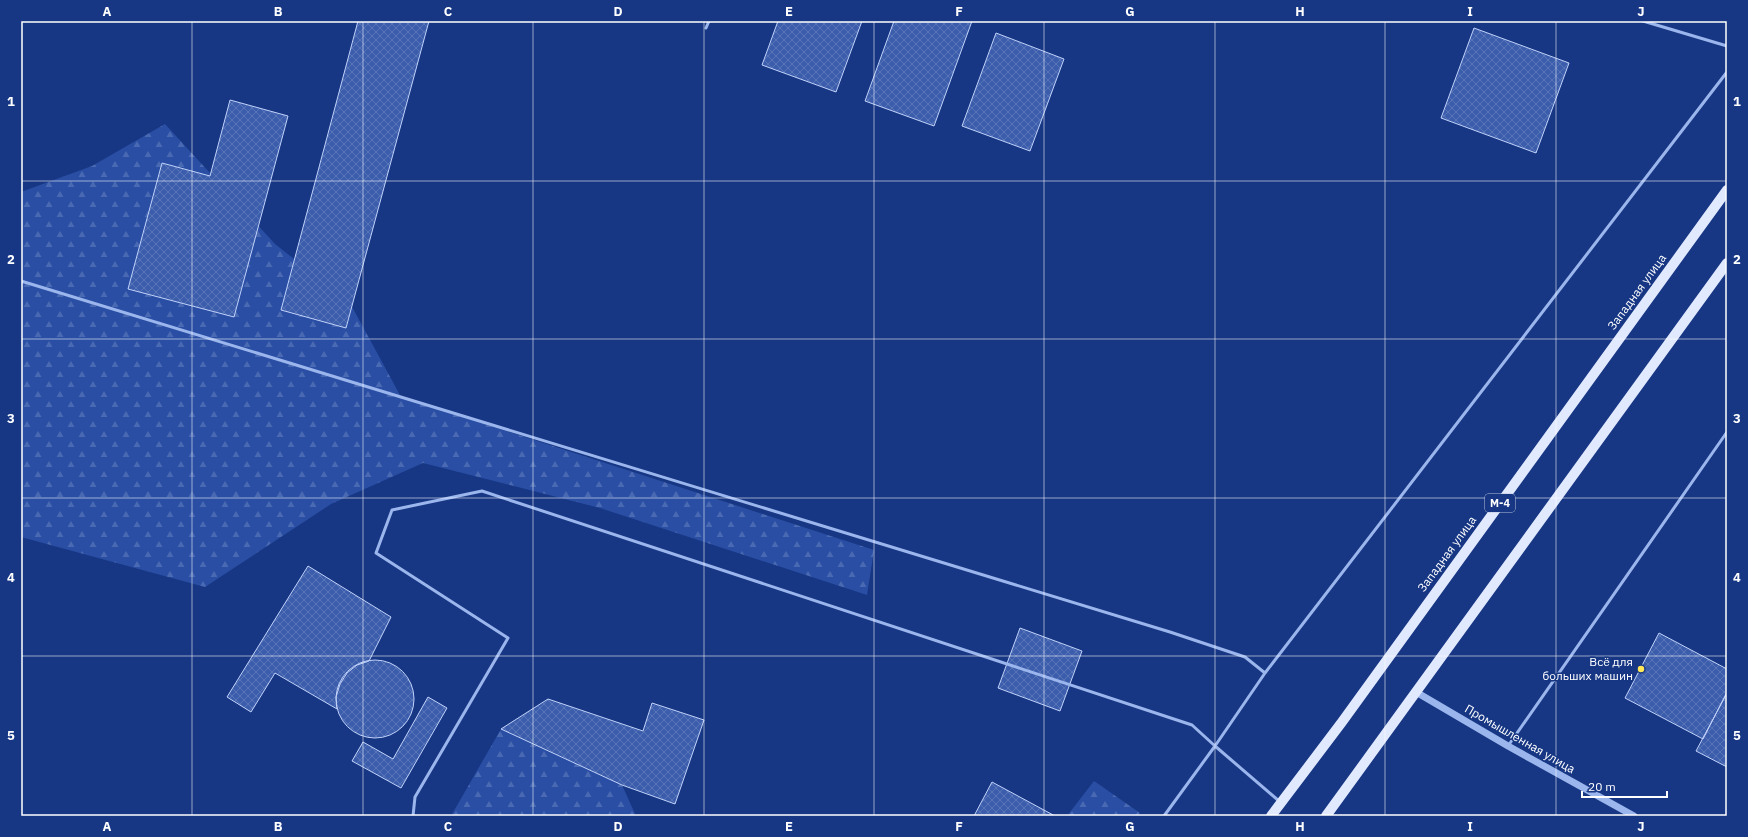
<svg xmlns="http://www.w3.org/2000/svg" width="1748" height="837" font-family="'IBM Plex Sans',sans-serif">
  <style>
    .forest { fill: url(#forest-firs) }
    .building { fill: url(#building-cross-hatch); stroke: #c1d2fa }
    .lines { fill: none; stroke-linecap: round; stroke-linejoin: round }
    .service { stroke: #9bb5ed; stroke-width: 3 }
    .tertiary { stroke: #9bb5ed; stroke-width: 7 }
    .primary { stroke: #e1e9ff; stroke-width: 10 }
    .grid { fill: none; stroke: #fff; stroke-width: 1; stroke-opacity: 0.55 }
    .poi-dot { fill: #ffe757; stroke: #173784; stroke-width: 1.5 }
    .labels { text-anchor: middle; stroke-width: 3; stroke-linejoin: round; paint-order: stroke }
    .shield { fill: #173784; stroke: #b9c3da; stroke-width: 1 }
    .shield-label { font-size: 11px; font-weight: bold; fill: #fff }
    .street-label { font-size: 12px; fill: #fff; stroke: #173784 }
    .poi-label { font-size: 12px; fill: #fff; stroke: #173784; text-anchor: end }
    .neatline { fill: none; stroke: #fff; stroke-width: 1.5 }
    .grid-label { font-size: 13px; text-anchor: middle; font-weight: bold; fill: #fff }
  </style>
  <defs>
    <pattern id="forest-firs" width="22" height="20" patternUnits="userSpaceOnUse"><rect width="22" height="20" fill="#294ea4"/><path d="M5 1l3.5 6h-7zM16 11l3.5 6h-7z" fill="#4969b2"/></pattern>
    <pattern id="building-cross-hatch" width="8" height="8" patternUnits="userSpaceOnUse"><rect width="8" height="8" fill="#3b5dac"/><path d="M0 0l8 8M0 8l8-8" fill="none" stroke="#5875b8"/></pattern>
  </defs>
  <rect width="100%" height="100%" fill="#173784"/>
  <path class="forest" d="M165,124L275,244L350,303L401,397L874,550L867,595L600,508L423,463L331,504L205,587L21,537V192L92,166Z
    M501,729L622,785L636,816H451Z
    M1094,781L1140,813L1138,816H1067Z"/>
  <path class="building" d="M358,21H429L346,328L281,310Z
    M778,21H862L836,92L762,65Z
    M894,21H972L934,126L865,101Z
    M1474,28L1569,63L1536,153L1441,118Z
    M996,33L1064,59L1030,151L962,126Z
    M230,100L288,116L234,317L128,289L162,163L210,176Z
    M308,566L391,617L369,661L357,665L347,673L340,684L336,697L337,709L275,673L251,712L227,697Z
    M1020,628L1082,651L1060,711L998,688Z
    M1659,633L1727,669V692L1703,739L1625,698Z
    M336 699a39 39 0 1 1 78 0a39 39 0 1 1-78 0Z
    M1727,693V767L1696,751Z
    M428,697L447,708L401,788L352,761L363,742L393,759Z
    M548,699L643,731L652,703L704,720L675,804L622,785L501,729Z
    M992,782L1055,816H974Z"/>
  <g class="lines">
    <path class="service" d="M1643,21L1727,46
      M706,28L709,21
      M21,281L1170,632L1245,657L1265,673L1215,746L1192,725L482,491L392,510L376,553L508,638L415,797L413,816
      M1265,673L1727,72
      M1508,746L1727,432
      M1164,816L1215,746L1279,801"/>
    <path class="tertiary" d="M1416,692L1508,746L1634,816"/>
    <path class="primary" d="M1271,816L1342,722L1727,190
      M1326,816L1727,263"/>
  </g>
  <path class="grid" d="M192,21V816M363,21V816M533,21V816M704,21V816M874,21V816M1044,21V816M1215,21V816M1385,21V816M1556,21V816M21,181H1727M21,339H1727M21,498H1727M21,656H1727"/>
  <circle class="poi-dot" cx="1641" cy="669" r="4"/>
  <g class="labels">
    <rect class="shield" x="1485" y="494" width="30" height="18" rx="3"/>
    <g class="shield-label">
      <text x="1500" y="507">М-4</text>
    </g>
    <g class="street-label">
      <text transform="translate(1637 292) rotate(-54)" y="4">Западная улица</text>
      <text transform="translate(1447 554) rotate(-54)" y="4">Западная улица</text>
      <text transform="translate(1520 739) rotate(30)" y="4">Промышленная улица</text>
    </g>
    <g class="poi-label">
      <text x="1633" y="666">Всё для<tspan x="1633" dy="14">больших машин</tspan></text>
    </g>
  </g>
  <rect width="1748" height="837" fill="none" stroke="#173784" stroke-width="44"/>
  <path d="M1582 791v6h85v-6" fill="none" stroke="#ffffff" stroke-width="2"/>
  <text x="1588" y="791" font-size="12" fill="#ffffff" stroke="#173784" stroke-width="3" paint-order="stroke">20 m</text>
  <rect x="22" y="22" width="1704" height="793" class="neatline"/>
  <g class="grid-label">
    <text x="107" y="16">A</text>
    <text x="278" y="16">B</text>
    <text x="448" y="16">C</text>
    <text x="618" y="16">D</text>
    <text x="789" y="16">E</text>
    <text x="959" y="16">F</text>
    <text x="1130" y="16">G</text>
    <text x="1300" y="16">H</text>
    <text x="1470" y="16">I</text>
    <text x="1641" y="16">J</text>
    <text x="11" y="106">1</text>
    <text x="1737" y="106">1</text>
    <text x="11" y="264">2</text>
    <text x="1737" y="264">2</text>
    <text x="11" y="423">3</text>
    <text x="1737" y="423">3</text>
    <text x="11" y="582">4</text>
    <text x="1737" y="582">4</text>
    <text x="11" y="740">5</text>
    <text x="1737" y="740">5</text>
    <text x="107" y="831">A</text>
    <text x="278" y="831">B</text>
    <text x="448" y="831">C</text>
    <text x="618" y="831">D</text>
    <text x="789" y="831">E</text>
    <text x="959" y="831">F</text>
    <text x="1130" y="831">G</text>
    <text x="1300" y="831">H</text>
    <text x="1470" y="831">I</text>
    <text x="1641" y="831">J</text>
  </g>
</svg>
